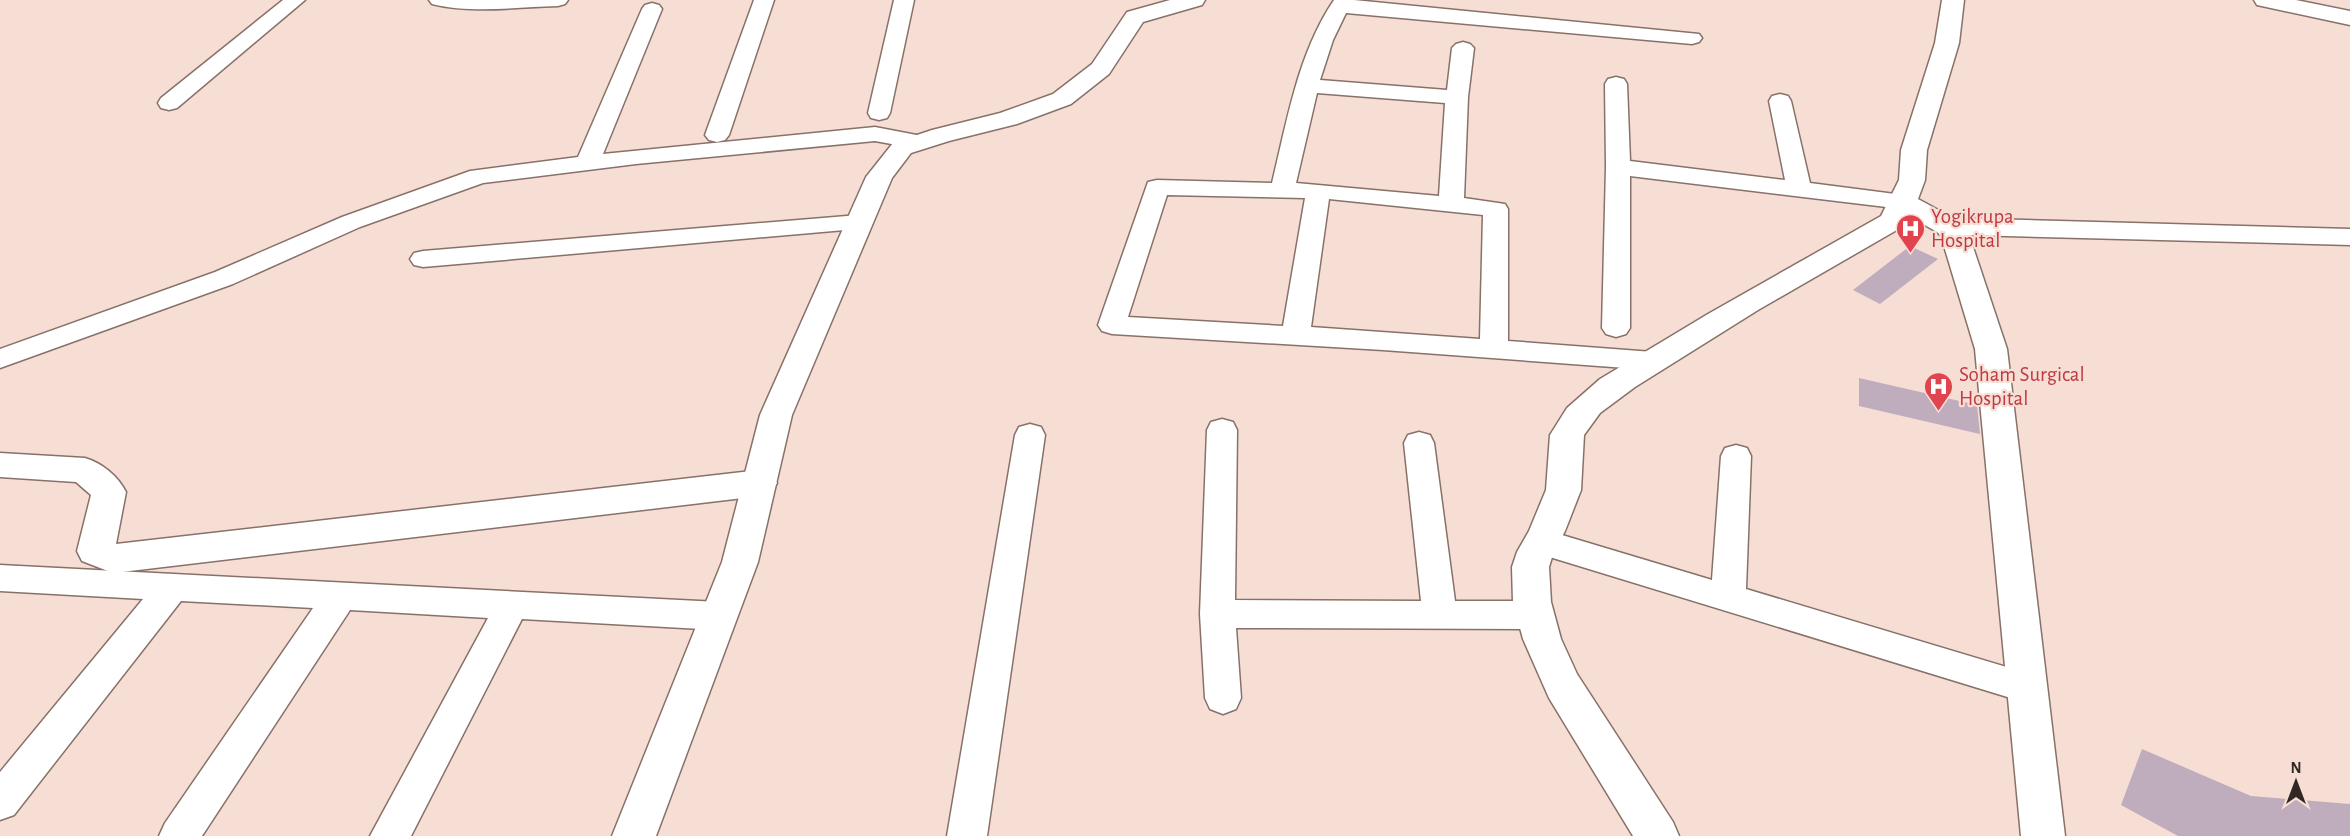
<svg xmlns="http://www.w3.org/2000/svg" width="2350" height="836" font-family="'Alegreya Sans',sans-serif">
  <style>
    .building { fill: #bfacbc }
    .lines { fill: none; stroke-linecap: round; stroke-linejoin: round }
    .minor-casing { stroke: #877168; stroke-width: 3 }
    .tertiary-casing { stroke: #877168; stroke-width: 3 }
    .secondary-casing { stroke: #877168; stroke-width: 3 }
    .primary-casing { stroke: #877168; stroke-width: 3 }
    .minor { fill: #fff; fill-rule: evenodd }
    .tertiary { fill: #fff; fill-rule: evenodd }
    .secondary { fill: #fff; fill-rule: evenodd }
    .primary { fill: #fff; fill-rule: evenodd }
    .labels { text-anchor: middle; stroke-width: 4.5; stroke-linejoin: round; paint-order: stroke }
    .health-label { font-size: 21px; fill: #be3a42; stroke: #f7ded4; text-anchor: start }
  </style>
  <rect width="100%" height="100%" fill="#f7ded4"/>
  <path class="building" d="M1910,246L1938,259L1880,304L1853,290Z
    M1859,378L1977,405L1980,434L1859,406Z
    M2142,749L2251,796L2350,804V836H2178L2121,805Z"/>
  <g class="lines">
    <defs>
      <path id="minor" d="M283,0H305L177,108L169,110L161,108L158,103L161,98Z
        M429,0H568L565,4L558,6C517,7 472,14 432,4Z
        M754,0H774L729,135L725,140L717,142L709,140L705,135Z
        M894,0H914L890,113L887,118L879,120L871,118L868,113Z
        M1334,0H1354L1699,34L1702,38L1699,42L1692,44L1346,13L1333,40L1320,80L1447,90L1452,48L1456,44L1463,42L1470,44L1474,48L1468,97L1464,198L1505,204L1508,209V341L1653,352L1663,354L1667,361L1663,368L1653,370L1383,350L1112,334L1102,331L1098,325L1148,182L1157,180L1272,183C1287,121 1298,53 1334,0ZM1317,93L1445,103L1439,196L1296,183ZM1167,195L1305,198L1283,326L1128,317ZM1329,199L1483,215L1480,339L1311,327Z
        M652,3L659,5L662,9L603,154L875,127L927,137L931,142L927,147L919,149L875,141L636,164L483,183L360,227L233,284L0,368V349L215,272L342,217L470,171L578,157L642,9L645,5Z
        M1616,77L1624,79L1627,84L1630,161L1785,180L1769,101L1772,96L1780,94L1788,96L1791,101L1810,183L1903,195L1912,197L1915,202L1912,207L1903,209L1630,176V328L1626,334L1616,337L1606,334L1602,328L1606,167L1605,84L1608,79Z
        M859,215L868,218L872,223L868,228L423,267L414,265L410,259L414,253L423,251Z
        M1222,419L1233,422L1237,430L1235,600L1421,601L1404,443L1408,435L1419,432L1430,435L1434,443L1455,601H1535L1547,605L1552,615L1547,625L1535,629L1236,628L1241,698L1236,709L1223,714L1210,709L1205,698L1200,614L1207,430L1211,422Z
        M1030,424L1041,427L1045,435L987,836H947L1015,435L1019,427Z
        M1736,445L1747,448L1751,456L1746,589L2040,677L2045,688L2040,699L2027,703L1530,551L1526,542L1530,533L1542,529L1712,580L1721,456L1725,448Z
        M0,565L719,602L731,606L736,616L731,626L719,630L522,619L411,836H370L488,618L350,610L202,836H159L165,823L313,608L181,601L14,815L0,820V772L143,599L0,591Z"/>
      <path id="tertiary" d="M1942,0H1964L1959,43L1927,150L1925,180L1918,199L1953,218L2350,229V245L1969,235L2007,349L2065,836H2021L1975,349L1941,236L1937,232L1909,216L1902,227L1758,310L1635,387L1600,413L1584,435L1581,490L1565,531L1553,554L1549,567L1551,602L1561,639L1577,674L1673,822L1679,836H1633L1549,698L1523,639L1513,602L1512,567L1517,552L1529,531L1546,490L1550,435L1567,408L1600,379L1708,314L1881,216L1899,180L1901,150L1935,43Z
        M0,453L85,458C102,463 118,476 126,492L116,544L760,470L772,474L777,483L772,492L760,496L113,573L82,561L77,551L91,495L76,482L0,477Z"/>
      <path id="secondary" d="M1170,0H1205L1202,5L1143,22L1109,74L1071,104L1017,124L949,141L911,153L892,178L792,415L758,562L656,836H612L722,562L760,415L866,177L893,143L932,130L1000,113L1053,94L1092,64L1127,12Z"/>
      <path id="primary" d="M2254,0H2296L2350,11V25L2257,5Z"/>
    </defs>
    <use href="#minor" class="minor-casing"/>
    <use href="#tertiary" class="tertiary-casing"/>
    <use href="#secondary" class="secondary-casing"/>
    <use href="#primary" class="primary-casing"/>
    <use href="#minor" class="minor"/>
    <use href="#tertiary" class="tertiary"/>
    <use href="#secondary" class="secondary"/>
    <use href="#primary" class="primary"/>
  </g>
  <defs>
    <symbol id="hospital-pin" viewBox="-11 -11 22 30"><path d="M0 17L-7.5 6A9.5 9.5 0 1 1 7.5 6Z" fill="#e0444e" stroke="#f7ded4"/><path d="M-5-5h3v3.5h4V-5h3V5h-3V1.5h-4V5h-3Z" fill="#fff"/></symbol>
  </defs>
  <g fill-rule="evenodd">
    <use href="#hospital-pin" x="1894" y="212" width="33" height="45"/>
    <use href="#hospital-pin" x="1922" y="370" width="33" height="45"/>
  </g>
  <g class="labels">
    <g class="health-label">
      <text x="1931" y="223">Yogikrupa<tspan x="1931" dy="24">Hospital</tspan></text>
      <text x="1959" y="381">Soham Surgical<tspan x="1959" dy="24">Hospital</tspan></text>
    </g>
  </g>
  <g transform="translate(2296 782)" stroke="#f7ded4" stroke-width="4.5" paint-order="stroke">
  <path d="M0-4.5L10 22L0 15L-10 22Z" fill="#312824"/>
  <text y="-9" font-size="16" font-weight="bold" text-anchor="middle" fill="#312824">N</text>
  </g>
</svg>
